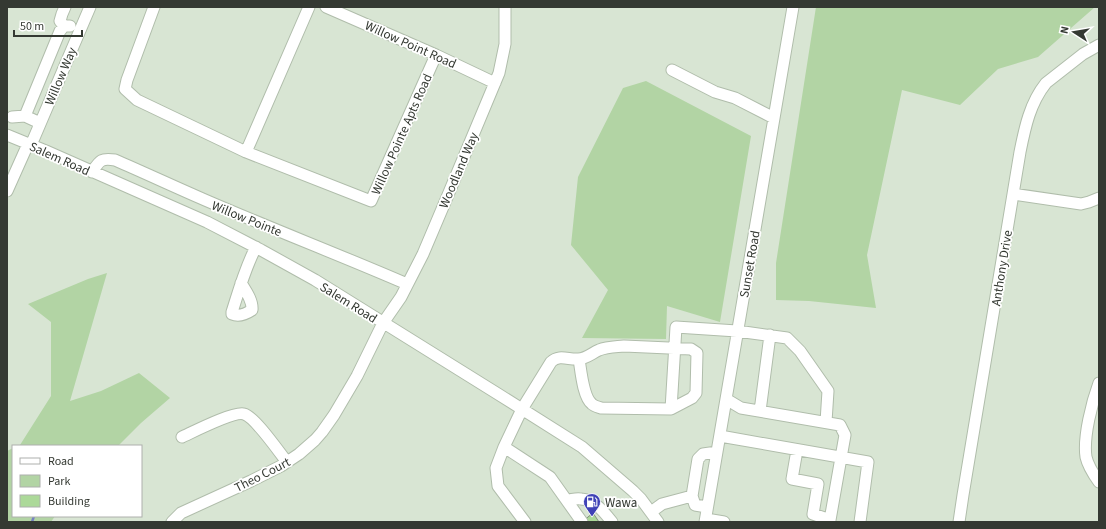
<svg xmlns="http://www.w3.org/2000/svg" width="1106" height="529" font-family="'Source Sans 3',sans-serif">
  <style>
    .green { fill: #b2d4a4 }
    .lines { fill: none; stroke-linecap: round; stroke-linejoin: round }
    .stream { stroke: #7681c3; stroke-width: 2.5 }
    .building { fill: #acd999; stroke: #84907f }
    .minor-casing { stroke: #b0bdab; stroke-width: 13 }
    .minor { stroke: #fff; stroke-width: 11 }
    .labels { text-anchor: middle; stroke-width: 3.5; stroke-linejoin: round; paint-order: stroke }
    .street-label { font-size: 13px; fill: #343932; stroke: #fff }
    .poi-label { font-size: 13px; fill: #343932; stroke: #fff; text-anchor: start }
  </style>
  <rect width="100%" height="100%" fill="#d8e5d3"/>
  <path class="green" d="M816,7H1095L1038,57L998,69L960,105L902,90L867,255L876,308L809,301L776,300V263Z
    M646,81L751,136L720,322L667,306L666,339L582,338L608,290L571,245L578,177L623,88Z
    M107,273L70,401L101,391L139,373L170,398L141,423L118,446H18L20,445L51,396V322L28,304L88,279Z
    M13,448V516H55L51,522H7V451Z"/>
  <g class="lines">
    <path class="stream" d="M32,522L34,516"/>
  </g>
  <path class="building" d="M593,513L599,522H584L583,521Z"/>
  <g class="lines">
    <defs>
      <path id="minor" d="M65,7L62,14L60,21L64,26H70
        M154,7L127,80L125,89L137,100L246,152L371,201L436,55
        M326,7L436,55L495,83
        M672,70L715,92L735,98L774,118
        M25,116L60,31L64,26
        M12,117L25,116L40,123
        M7,135L46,151L207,222L261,250L315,280L498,394L582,447L604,466L633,491L641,499L658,522
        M31,145L90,7
        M246,152L309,7
        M92,172C100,160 101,158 115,160C145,173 175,187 205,200C272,229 340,255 407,284
        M7,191L28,144
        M1013,194L1081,204L1089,202L1099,198
        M241,283C246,291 253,301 252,310C246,314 239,317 232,314V312C239,290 245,268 256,247
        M579,359C581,371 583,397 592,404C594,406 598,407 601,408L671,409L676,327L737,331L787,338L800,351L828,391L826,422
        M1099,383C1092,402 1083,437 1086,457C1088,466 1094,475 1099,482
        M726,399L741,408L840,425L845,435L830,520
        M760,411L770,335
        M720,436L868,462L860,522
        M182,437C193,432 234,411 244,414C255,417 279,452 287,462
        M504,447L496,468L498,486L525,522
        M797,450L792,479L818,484L813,514L830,520V522
        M567,500C571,500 576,498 581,499C595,500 604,512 612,522
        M707,507L695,505L692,496L698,459L703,454L717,452
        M651,512L662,504L692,496
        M706,519L724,522
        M172,522L181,513L251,481L281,466L299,454L315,440L322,432L334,415L357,376L383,323L401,297L423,254L448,195L499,73L505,44V7
        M582,522L550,477L504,447L522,409L551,362C559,354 569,360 578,359C586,359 592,353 599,350C607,347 615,347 624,346L691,349L697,353L696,393L692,398L671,409
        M705,522L793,7
        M959,522L963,495L1020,152C1025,127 1030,103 1046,83L1083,54L1099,45"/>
    </defs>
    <use href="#minor" class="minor-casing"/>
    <use href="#minor" class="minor"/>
  </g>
  <defs>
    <symbol id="fuel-pin" viewBox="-11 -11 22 30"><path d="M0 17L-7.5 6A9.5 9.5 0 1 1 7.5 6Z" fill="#3f42b6" stroke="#fff"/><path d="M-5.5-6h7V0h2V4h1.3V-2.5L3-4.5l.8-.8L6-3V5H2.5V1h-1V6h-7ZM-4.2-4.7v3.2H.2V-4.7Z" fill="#fff"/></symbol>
  </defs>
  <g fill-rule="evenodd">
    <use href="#fuel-pin" x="582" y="492" width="20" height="27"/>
  </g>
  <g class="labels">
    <g class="street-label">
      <text transform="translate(411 44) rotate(24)" y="5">Willow Point Road</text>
      <text transform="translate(60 76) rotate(-67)" y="5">Willow Way</text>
      <text transform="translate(401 134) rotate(-66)" y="5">Willow Pointe Apts Road</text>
      <text transform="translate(60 158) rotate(24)" y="5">Salem Road</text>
      <text transform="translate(458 170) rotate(-67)" y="5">Woodland Way</text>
      <text transform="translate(247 218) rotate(22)" y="5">Willow Pointe</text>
      <text transform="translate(749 264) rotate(-80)" y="5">Sunset Road</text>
      <text transform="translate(1001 268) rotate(-81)" y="5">Anthony Drive</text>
      <text transform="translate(349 302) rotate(32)" y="5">Salem Road</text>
      <text transform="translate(262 474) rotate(-27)" y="5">Theo Court</text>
    </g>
    <g class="poi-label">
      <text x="605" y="507">Wawa</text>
    </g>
  </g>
  <rect width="1106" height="529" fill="none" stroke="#343932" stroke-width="16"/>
  <rect x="12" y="445" width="130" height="72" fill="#ffffff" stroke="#aeb0ad"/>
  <rect x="20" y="458" width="20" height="6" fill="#ffffff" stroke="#aeb0ad"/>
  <text x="48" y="465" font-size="12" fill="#343932">Road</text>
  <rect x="20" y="475" width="20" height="12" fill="#b2d4a4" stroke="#aeb0ad"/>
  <text x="48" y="485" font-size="12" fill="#343932">Park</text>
  <rect x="20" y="495" width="20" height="12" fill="#acd999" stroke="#aeb0ad"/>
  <text x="48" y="505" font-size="12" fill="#343932">Building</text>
  <g transform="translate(1074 32) rotate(282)" stroke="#ffffff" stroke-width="3" paint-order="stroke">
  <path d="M0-3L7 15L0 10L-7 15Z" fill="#343932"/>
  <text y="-6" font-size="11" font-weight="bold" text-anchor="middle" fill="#343932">N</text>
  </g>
  <path d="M14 30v6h68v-6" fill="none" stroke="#343932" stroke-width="2"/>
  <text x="20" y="30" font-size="12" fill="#343932" stroke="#ffffff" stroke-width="3" paint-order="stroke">50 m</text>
</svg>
